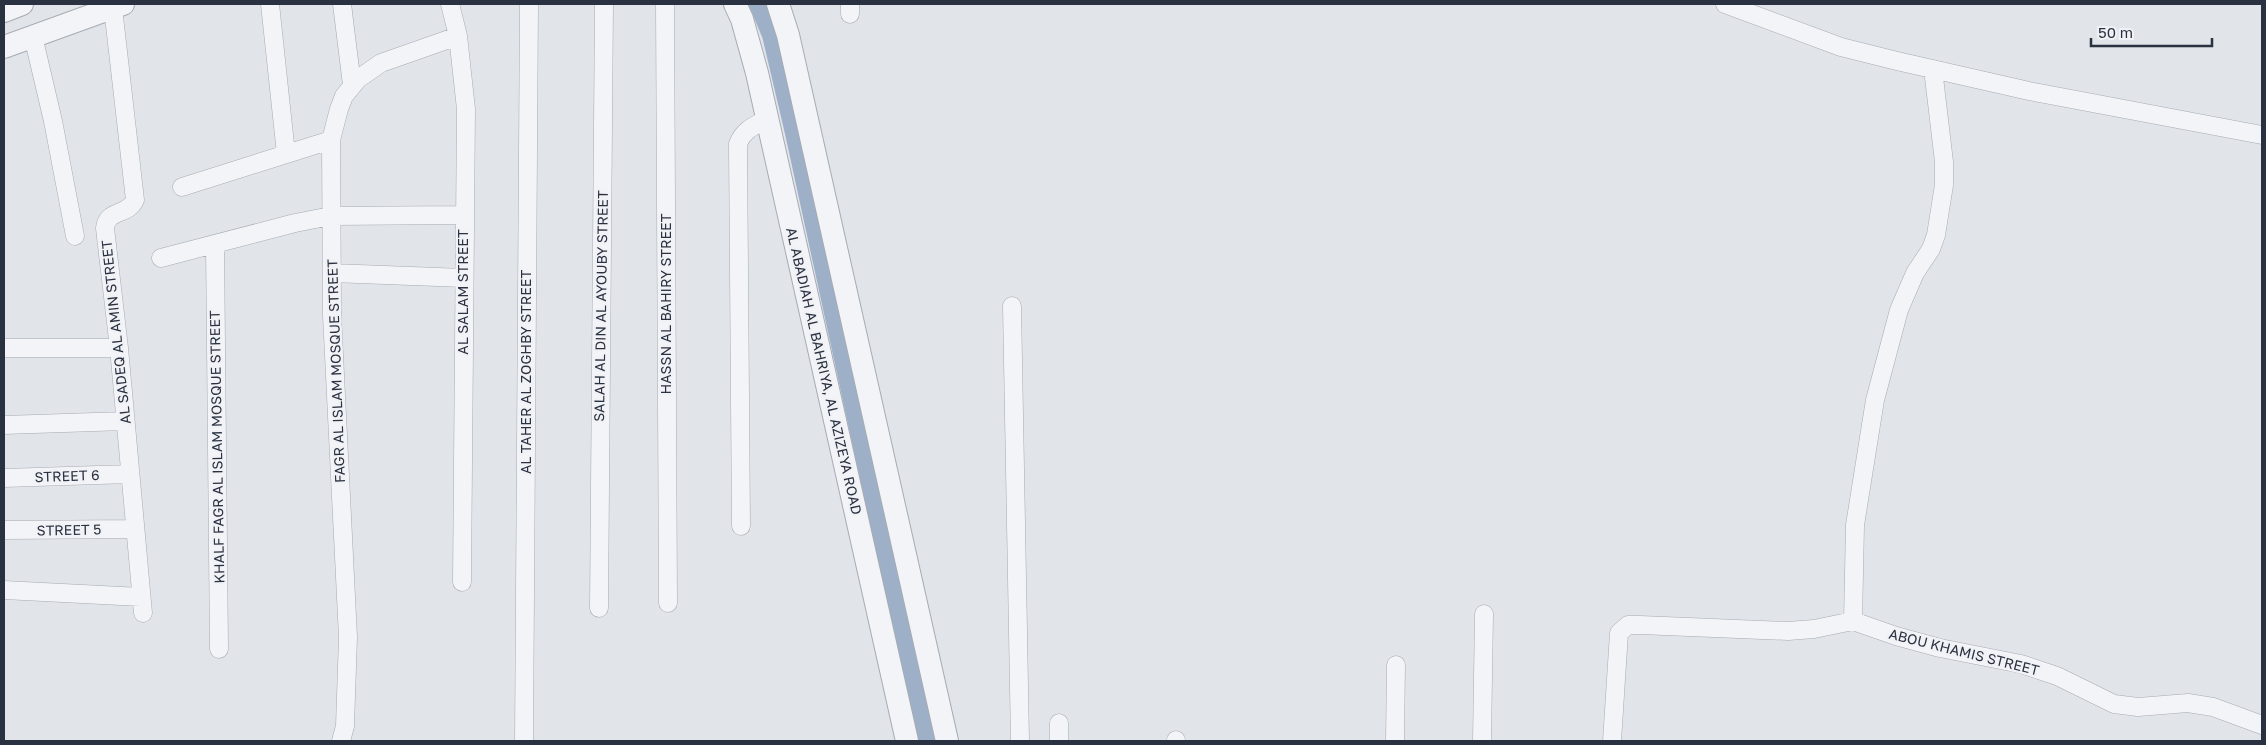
<svg xmlns="http://www.w3.org/2000/svg" width="2266" height="745" font-family="'Golos Text',sans-serif">
  <style>
    .lines { fill: none; stroke-linecap: round; stroke-linejoin: round }
    .canal { stroke: #9eb0c7; stroke-width: 18 }
    .minor-casing { stroke: #a6abb3; stroke-width: 19 }
    .tertiary-casing { stroke: #a6abb3; stroke-width: 24 }
    .minor { stroke: #f3f4f7; stroke-width: 18 }
    .tertiary { stroke: #f3f4f7; stroke-width: 22 }
    .labels { text-anchor: middle; stroke-width: 4.5; stroke-linejoin: round; paint-order: stroke }
    .street-label { font-size: 14px; fill: #2a3140; stroke: #f0f2f6 }
  </style>
  <rect width="100%" height="100%" fill="#e1e4e9"/>
  <g class="lines">
    <path class="canal" d="M758,4L771,35L794,133L926,741"/>
    <defs>
      <path id="minor" d="M270,4L286,154
        M342,4L352,85
        M450,4L458,36L466,109L462,582
        M665,4L668,603
        M1725,4L1841,47L1897,61L2029,91L2262,135
        M113,8L135,200C128,216 107,209 105,228L119,348L143,613
        M850,14V4
        M33,36L53,121L75,236
        M182,187L331,140
        M215,244L219,649
        M161,258L295,223L331,216L464,215
        M332,273L464,278
        M1012,306L1020,741
        M4,348H119
        M4,425L125,421
        M4,478L130,474
        M741,526L738,144C743,130 754,126 767,119
        M4,530L135,529
        M4,590L141,597
        M599,608L604,4
        M1853,621L1855,525L1875,400L1899,310L1915,273L1931,249L1936,235L1944,185V162L1933,69
        M1059,723V741
        M341,741L345,726L348,637L332,315L331,140L339,109L344,96L358,79L381,63L458,36
        M524,741L529,4
        M1176,741V740
        M1395,741L1396,665
        M1482,741L1484,614
        M1612,741L1619,633L1628,625H1640L1788,631L1814,629L1853,621L1896,636L1940,648L2021,664L2057,676L2114,704L2138,707L2188,703L2213,707L2262,725"/>
      <path id="tertiary" d="M735,4L742,19L757,73L907,741
        M778,4L788,35L947,741
        M4,11L22,4
        M4,47L123,4"/>
    </defs>
    <use href="#minor" class="minor-casing"/>
    <use href="#tertiary" class="tertiary-casing"/>
    <use href="#minor" class="minor"/>
    <use href="#tertiary" class="tertiary"/>
  </g>
  <g class="labels">
    <g class="street-label">
      <text transform="translate(463 292) rotate(-90)" y="5">AL SALAM STREET</text>
      <text transform="translate(666 304) rotate(-90)" y="5">HASSN AL BAHIRY STREET</text>
      <text transform="translate(601 306) rotate(-89)" y="5">SALAH AL DIN AL AYOUBY STREET</text>
      <text transform="translate(116 332) rotate(-96)" y="5">AL SADEQ AL AMIN STREET</text>
      <text transform="translate(336 371) rotate(-92)" y="5">FAGR AL ISLAM MOSQUE STREET</text>
      <text transform="translate(824 371) rotate(77)" y="5">AL ABADIAH AL BAHRIYA, AL AZIZEYA ROAD</text>
      <text transform="translate(526 372) rotate(-90)" y="5">AL TAHER AL ZOGHBY STREET</text>
      <text transform="translate(217 447) rotate(-91)" y="5">KHALF FAGR AL ISLAM MOSQUE STREET</text>
      <text transform="translate(67 476) rotate(-2)" y="5">STREET 6</text>
      <text transform="translate(69 530) rotate(-1)" y="5">STREET 5</text>
      <text transform="translate(1964 652) rotate(14)" y="5">ABOU KHAMIS STREET</text>
    </g>
  </g>
  <rect width="2266" height="745" fill="none" stroke="#2a3140" stroke-width="10"/>
  <path d="M2091 38v8h121v-8" fill="none" stroke="#2a3140" stroke-width="2.5"/>
  <text x="2098" y="38" font-size="15" fill="#2a3140" stroke="#f0f2f6" stroke-width="4" paint-order="stroke">50 m</text>
</svg>
